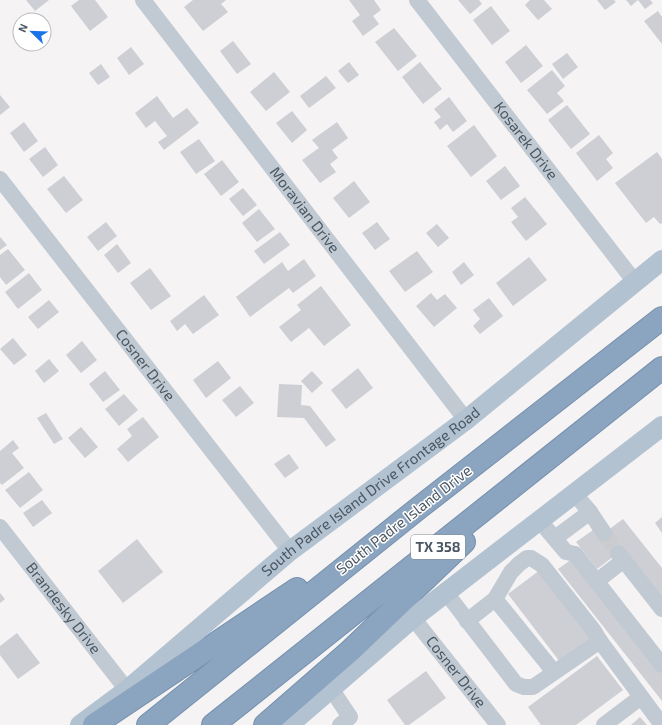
<svg xmlns="http://www.w3.org/2000/svg" width="662" height="725" font-family="'Exo 2',sans-serif">
  <style>
    .building { fill: #cdcfd5 }
    .lines { fill: none; stroke-linecap: round; stroke-linejoin: round }
    .minor-tunnel { stroke: #caccce; stroke-width: 16; stroke-dasharray: 16 8; stroke-linecap: butt }
    .highway-casing { stroke: #7690ad; stroke-width: 24 }
    .minor { stroke: #c1cad2; stroke-width: 16 }
    .major { stroke: #b3c2d1; stroke-width: 20 }
    .highway { stroke: #8ba5c1; stroke-width: 22 }
    .labels { text-anchor: middle; stroke-width: 3; stroke-linejoin: round; paint-order: stroke }
    .shield { fill: #fff; stroke: #808990; stroke-width: 1 }
    .shield-label { font-size: 14px; font-weight: bold; fill: #4a5661 }
    .street-label { font-size: 15px; fill: #4a5661; stroke: #fff }
  </style>
  <rect width="100%" height="100%" fill="#f5f3f3"/>
  <path class="building" d="M26,0H49L35,11Z
    M79,0H95L108,17L90,31L71,6Z
    M193,0H226L221,4L228,12L203,31L184,7Z
    M349,0H374L381,10L373,16L379,24L363,36L352,21L360,15Z
    M458,0H479L482,4L470,14Z
    M530,0H544L552,9L538,20L525,5Z
    M597,0H614L616,2L605,10Z
    M626,0H638L631,6Z
    M638,0H650L653,3L645,9Z
    M491,6L510,31L492,45L473,20Z
    M658,11L662,17V44L644,21Z
    M394,28L417,56L398,71L375,42Z
    M233,41L251,64L237,74L220,51Z
    M526,45L543,66L521,83L505,62Z
    M131,47L144,64L129,75L117,58Z
    M567,53L578,67L563,79L552,64Z
    M349,62L359,75L348,83L338,71Z
    M420,62L442,89L423,104L402,77Z
    M101,64L110,77L98,85L89,73Z
    M552,70L565,86L557,93L564,101L547,114L527,90Z
    M274,72L290,92L266,111L250,92Z
    M326,76L336,88L309,108L300,96Z
    M0,95L10,107L0,115Z
    M157,96L173,118L187,108L199,123L164,150L158,142L167,136L155,121L146,128L135,113Z
    M449,97L467,121L453,132L447,124L440,130L434,122L441,117L434,109Z
    M567,105L590,134L571,149L548,120Z
    M292,111L307,130L292,143L276,123Z
    M24,122L38,141L24,152L10,133Z
    M337,122L348,138L332,150L338,158L330,164L336,172L320,183L302,160L319,148L312,140Z
    M474,125L497,156L471,177L447,146Z
    M599,135L613,153L606,159L613,168L597,181L576,153Z
    M199,139L215,161L196,174L180,152Z
    M45,147L58,165L43,177L29,159Z
    M657,152L662,159V223L660,224L654,217L646,223L615,183Z
    M222,160L239,182L221,196L204,174Z
    M505,166L520,186L501,200L486,181Z
    M64,176L83,200L66,213L47,189Z
    M354,181L370,202L349,218L333,198Z
    M243,188L257,205L243,216L229,199Z
    M525,197L547,224L526,241L511,222L518,217L511,208Z
    M259,209L275,229L257,242L242,223Z
    M106,222L117,236L98,251L87,237Z
    M377,222L390,239L375,250L362,233Z
    M437,224L449,238L438,247L426,233Z
    M280,232L290,245L264,264L254,251Z
    M0,237L7,245L0,250Z
    M117,244L131,263L118,273L104,255Z
    M8,249L25,270L6,285L0,277V255Z
    M417,251L433,272L405,292L389,271Z
    M529,257L547,280L513,306L496,283Z
    M304,259L316,276L293,293L289,288L250,317L236,297L282,262L288,271Z
    M464,262L474,275L461,285L452,272Z
    M150,268L171,296L151,310L130,283Z
    M29,273L42,290L18,309L5,292Z
    M321,286L351,325L324,346L309,328L291,342L279,327L301,310L297,305Z
    M431,293L437,300L445,294L457,308L434,327L416,306Z
    M204,295L219,315L193,334L185,324L177,331L170,321Z
    M489,298L503,316L480,334L473,326L480,319L473,310Z
    M49,300L59,312L38,329L28,317Z
    M13,338L27,355L14,365L0,349Z
    M82,341L97,360L81,373L66,355Z
    M49,359L59,371L44,383L35,371Z
    M218,361L231,378L206,398L193,380Z
    M358,368L373,388L346,409L331,390Z
    M105,371L120,390L103,402L89,384Z
    M312,371L323,383L312,393L301,381Z
    M279,384L302,385L301,405L310,406L336,440L326,447L304,418L277,417Z
    M240,386L254,403L236,417L222,400Z
    M124,394L138,410L119,426L105,409Z
    M46,413L63,439L54,444L37,418Z
    M143,417L159,437L128,462L117,449L132,436L127,429Z
    M81,427L98,447L85,458L68,438Z
    M13,440L19,448L12,453L24,468L2,485L0,483V451Z
    M289,454L299,468L285,478L274,464Z
    M29,472L43,490L20,508L5,490Z
    M42,500L52,513L33,527L23,513Z
    M662,517V533L655,523Z
    M623,519L662,568V601L622,550L597,569L576,542L593,530L599,537Z
    M137,539L163,572L123,603L98,571Z
    M575,557L662,668V701L558,569Z
    M540,570L592,638L560,662L508,594Z
    M0,593L5,599L0,603Z
    M17,633L40,663L18,679L0,655V646Z
    M597,656L623,690L576,725H541L528,707Z
    M426,671L446,698L409,725H405L387,700Z
    M640,717L647,725H631Z"/>
  <g class="lines">
    <path class="minor-tunnel" d="M604,533L618,553"/>
    <defs>
      <path id="highway" d="M94,725L297,589
        M148,725L420,507L662,318
        M213,725L662,368
        M265,725L350,651L464,542"/>
    </defs>
    <use href="#highway" class="highway-casing"/>
    <g class="minor">
      <path id="s1" d="M143,0L466,420"/>
      <path id="s2" d="M417,0L635,282"/>
      <path id="s3" d="M0,179L290,551"/>
      <path d="M574,493L590,512L604,533"/>
      <path d="M539,520L566,552L575,554L662,665"/>
      <path id="s4" d="M0,527L127,690"/>
      <path d="M555,538L590,512"/>
      <path d="M618,553L662,609"/>
      <path d="M597,581L624,560"/>
      <path d="M447,594L516,684L524,687H533L600,641L662,725"/>
      <path d="M495,599L554,672"/>
      <path id="s5" d="M413,618L498,725"/>
      <path d="M467,621L495,599L511,572L519,564L527,558H531L542,565L594,631L600,641"/>
      <path d="M332,690L350,717L340,725"/>
      <path d="M604,725L641,697"/>
    </g>
    <g class="major">
      <path id="s6" d="M80,725L127,690L290,551L466,420L662,260"/>
      <path d="M289,725L413,618L662,426"/>
    </g>
    <use href="#highway" class="highway"/>
  </g>
  <g class="labels">
    <rect class="shield" x="411" y="535" width="54" height="24" rx="3"/>
    <g class="shield-label">
      <text x="438" y="552">TX 358</text>
    </g>
    <g class="street-label">
      <text dy="5" stroke="none"><textPath href="#s2" startOffset="178">Kosarek Drive</textPath></text>
      <text dy="5" stroke="none"><textPath href="#s1" startOffset="265">Moravian Drive</textPath></text>
      <text dy="5" stroke="none"><textPath href="#s3" startOffset="236">Cosner Drive</textPath></text>
      <text dy="5" stroke="none"><textPath href="#s6" startOffset="373">South Padre Island Drive Frontage Road</textPath></text>
      <text transform="translate(404 520) rotate(-38)" y="5">South Padre Island Drive</text>
      <text dy="5" stroke="none"><textPath href="#s4" startOffset="103">Brandesky Drive</textPath></text>
      <text dy="5" stroke="none"><textPath href="#s5" startOffset="69">Cosner Drive</textPath></text>
    </g>
  </g>
  <g transform="translate(32 32) rotate(293)"><circle r="19" fill="#ffffff" stroke="#b7bbc0"/>
  <path d="M0-3L7 15L0 10L-7 15Z" fill="#1a73e8"/>
  <text y="-6" font-size="11" font-weight="bold" text-anchor="middle" fill="#4a5661">N</text>
  </g>
</svg>
